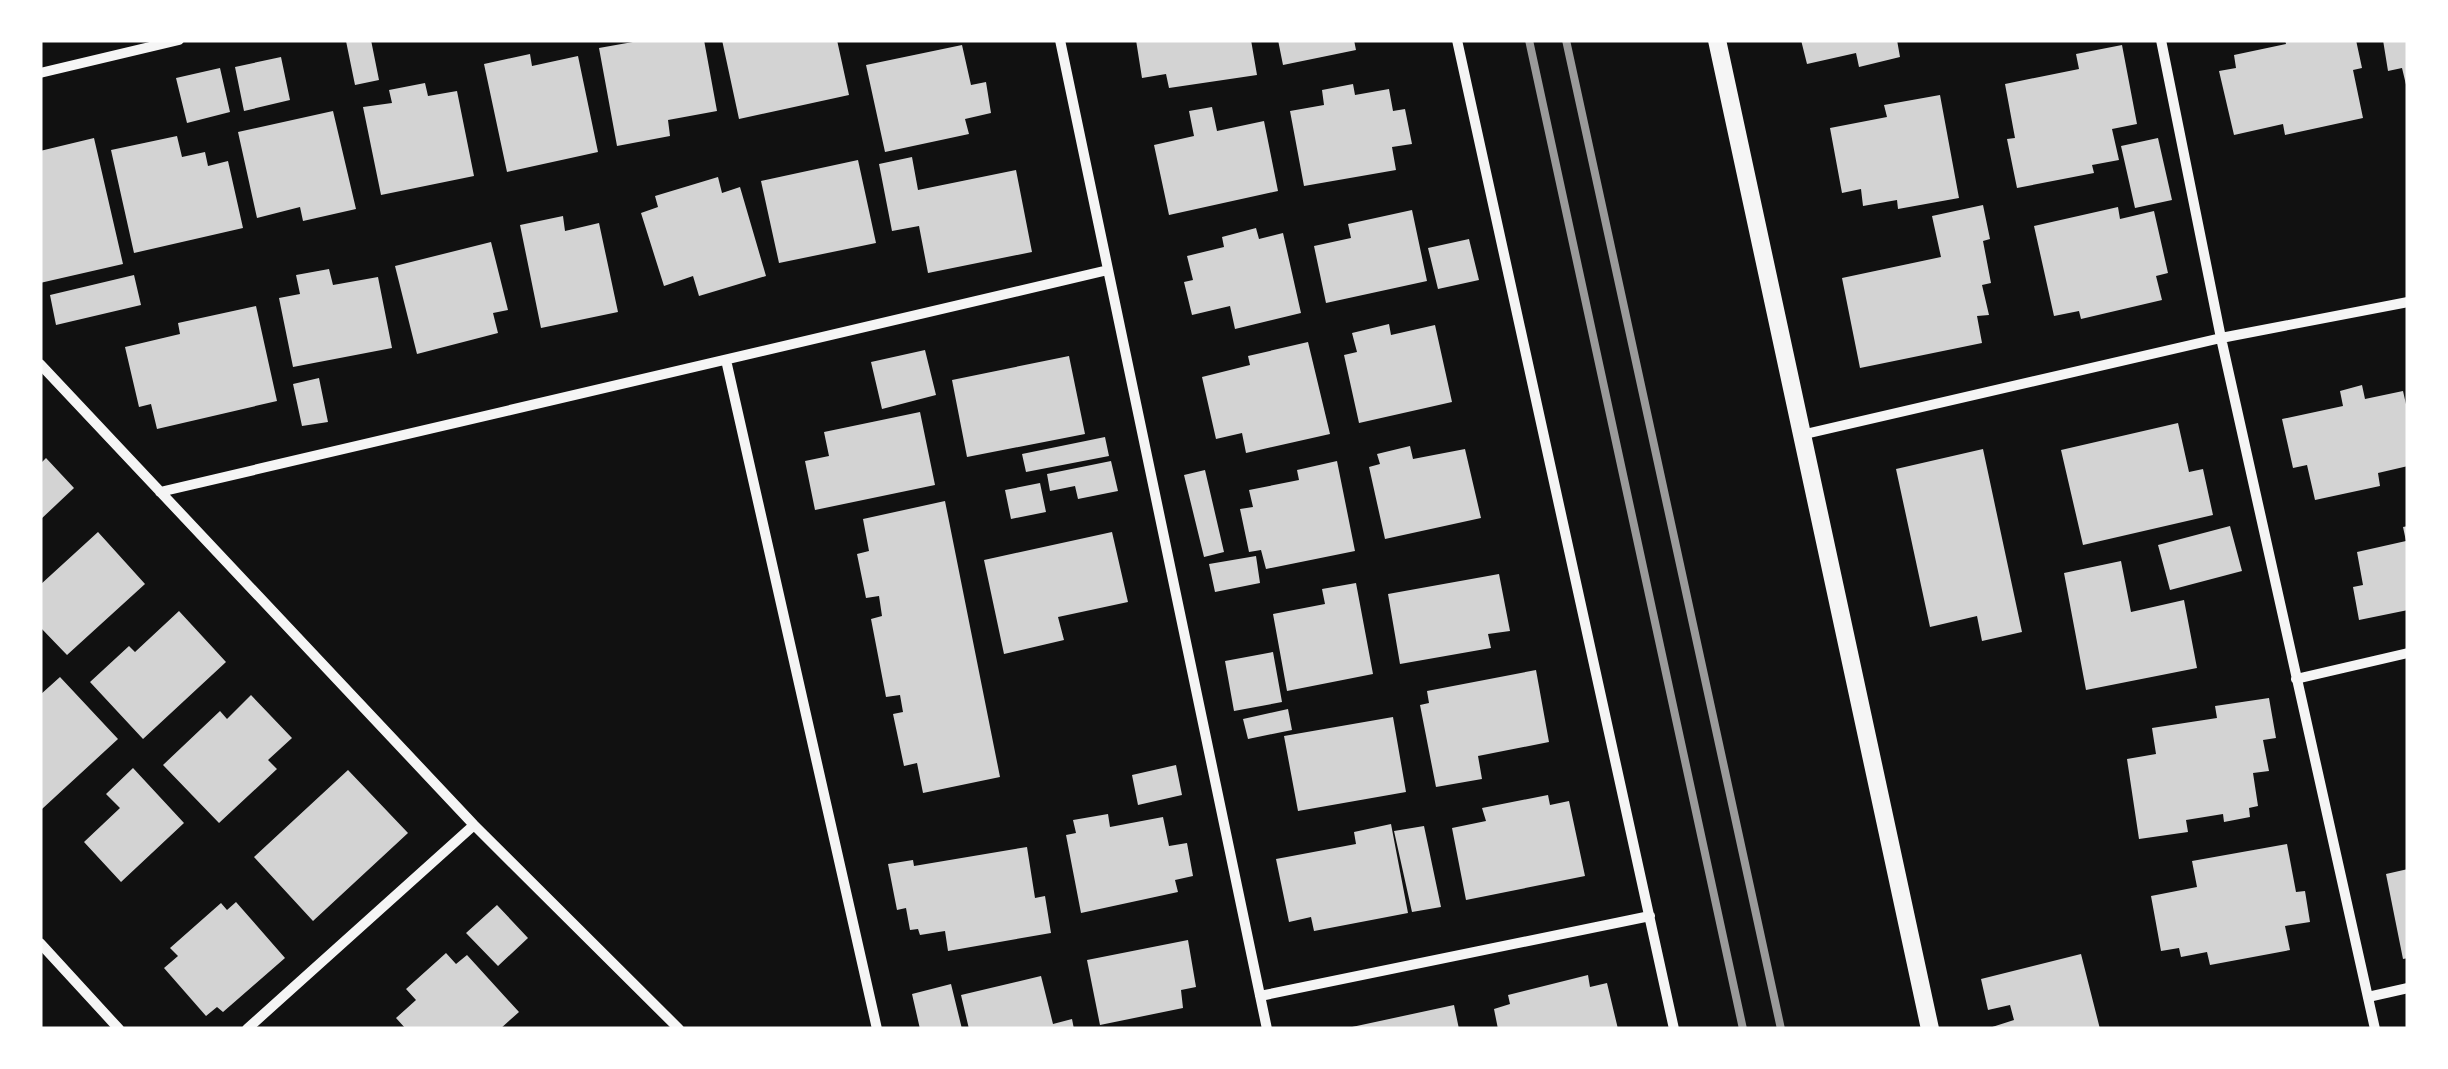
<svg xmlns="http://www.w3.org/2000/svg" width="2448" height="1069" font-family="'Public Sans',sans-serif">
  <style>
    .building { fill: #d3d3d3 }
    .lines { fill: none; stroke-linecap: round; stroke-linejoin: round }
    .minor { stroke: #f5f5f5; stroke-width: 10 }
    .tertiary { stroke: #f5f5f5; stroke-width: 18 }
    .rail { stroke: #9a9a9a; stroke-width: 8 }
  </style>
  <rect width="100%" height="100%" fill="#111"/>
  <path class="building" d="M371,40L379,80L355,85L346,41Z
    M644,40H704L717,111L668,120L670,136L617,146L599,48Z
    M722,40H837L849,95L739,119Z
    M1136,40H1251L1257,75L1169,88L1166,74L1142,78Z
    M1278,40H1354L1356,50L1283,65Z
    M1801,40H1897L1900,57L1859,67L1856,53L1807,64Z
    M2285,40H2356L2362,68L2353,70L2363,118L2285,135L2283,124L2234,135L2219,71L2236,68L2234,55L2286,44Z
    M2383,40H2408V93L2402,68L2388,71Z
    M962,45L971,85L986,82L991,113L965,119L969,134L885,152L866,65Z
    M2122,45L2137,124L2112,129L2119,160L2092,165L2094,173L2017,188L2007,139L2015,138L2005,84L2079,69L2076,54Z
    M530,54L532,66L578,56L598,152L507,172L484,64Z
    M281,57L290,100L244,111L235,67Z
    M220,68L230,112L187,123L176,78Z
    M425,83L428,96L457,91L474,176L381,195L363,107L392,103L389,90Z
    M1353,84L1355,95L1389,89L1393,111L1405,109L1412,144L1392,147L1396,170L1304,186L1290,111L1324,105L1322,90Z
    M1940,95L1959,198L1898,209L1897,200L1863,206L1861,189L1842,193L1830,128L1887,117L1884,105Z
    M1212,107L1217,131L1264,121L1278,191L1169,215L1154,145L1194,136L1189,111Z
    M333,111L356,209L303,221L300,207L257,218L238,132Z
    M177,136L182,157L205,152L208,166L228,161L243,228L134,253L111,150Z
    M94,138L123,264L40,283V151Z
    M2158,138L2172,200L2135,208L2121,146Z
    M912,157L918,190L1016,170L1032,252L928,273L919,226L892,231L879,164Z
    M858,160L876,243L779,263L761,181Z
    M718,177L722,193L740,187L766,276L699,296L693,276L664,286L641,213L658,207L655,196Z
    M1983,205L1990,239L1983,241L1991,283L1982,285L1989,315L1977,316L1982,343L1860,368L1842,278L1941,257L1932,216Z
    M2118,207L2120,219L2154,211L2168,273L2156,276L2162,300L2081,319L2079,311L2054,316L2034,226Z
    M1412,210L1427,281L1326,303L1314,246L1351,238L1348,224Z
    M563,216L565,231L599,223L618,312L541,328L520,225Z
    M1256,228L1259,239L1283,233L1301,313L1235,329L1230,306L1192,315L1184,282L1193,280L1187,256L1224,247L1222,237Z
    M1469,239L1479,280L1438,289L1428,248Z
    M491,242L508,310L493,313L498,333L417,354L395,266Z
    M329,269L333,285L378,277L392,348L293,367L279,298L300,294L296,275Z
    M134,275L141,305L56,325L50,295Z
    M256,306L277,401L157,429L151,404L139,407L125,347L180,334L178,323Z
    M1389,324L1391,335L1435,325L1452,402L1359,423L1344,355L1357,352L1352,333Z
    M1308,342L1330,434L1246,453L1242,433L1216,439L1202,377L1250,365L1248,356Z
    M925,350L936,395L882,409L871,362Z
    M1069,356L1085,434L967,457L952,380Z
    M319,378L328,422L302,426L293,384Z
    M2362,385L2365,399L2403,391L2408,413V466L2378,473L2380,486L2315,500L2307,465L2293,468L2282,419L2343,406L2340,391Z
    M920,412L935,485L815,510L805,461L829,456L824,432Z
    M2178,423L2189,472L2203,469L2213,515L2083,545L2061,450Z
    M1105,437L1109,456L1026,472L1022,454Z
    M1410,446L1413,459L1465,449L1481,518L1385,539L1369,467L1380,464L1377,454Z
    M1983,449L2022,632L1982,641L1977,616L1930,627L1896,469Z
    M46,458L74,488L40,520V464Z
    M1111,461L1118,491L1078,499L1075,486L1050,491L1047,474Z
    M1337,461L1355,551L1266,569L1261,550L1249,552L1240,509L1253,507L1249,490L1299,480L1297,470Z
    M1205,470L1224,552L1204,557L1184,475Z
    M1040,483L1046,512L1011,519L1005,490Z
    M945,501L1000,777L923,793L917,763L904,766L893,714L903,712L900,695L886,697L871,619L882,616L879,596L866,598L857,554L869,551L863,519Z
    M2230,526L2242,571L2170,590L2158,545Z
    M2408,526V610L2359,620L2353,587L2363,585L2357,552L2406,541L2403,527Z
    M98,532L145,584L67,655L40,627V585Z
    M1112,532L1128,602L1058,617L1064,640L1004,654L984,560Z
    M1256,556L1260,583L1215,592L1209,564Z
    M2121,561L2131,612L2184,600L2197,668L2086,690L2064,573Z
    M1499,574L1510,631L1488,634L1491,648L1400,664L1388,594Z
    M1356,583L1373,674L1287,691L1273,614L1325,604L1322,589Z
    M179,611L226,662L143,739L90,682L129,646L135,652Z
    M1273,652L1282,702L1234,711L1225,661Z
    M1536,670L1549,742L1478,756L1482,779L1436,787L1420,705L1429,703L1427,691Z
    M60,677L118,739L42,809L40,695Z
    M251,695L292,738L268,760L277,769L219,823L163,765L220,711L227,719Z
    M2269,698L2276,738L2263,740L2269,771L2253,773L2258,806L2249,808L2250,817L2224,822L2223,814L2186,820L2188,832L2139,839L2127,759L2156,754L2152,728L2217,718L2215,706Z
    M1288,709L1292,730L1248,739L1243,719Z
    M1393,717L1406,792L1298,811L1284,736Z
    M1176,765L1182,795L1138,805L1132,775Z
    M133,768L184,823L121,882L84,842L120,808L106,794Z
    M348,770L408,833L313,921L254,857Z
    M1548,795L1550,805L1569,801L1585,876L1466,900L1452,828L1486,821L1482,808Z
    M1108,814L1110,827L1163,817L1169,846L1187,843L1193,876L1175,880L1178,892L1081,913L1066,835L1076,833L1073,820Z
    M1391,824L1408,913L1314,931L1311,917L1289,922L1276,859L1356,844L1354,832Z
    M1424,826L1441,907L1412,912L1394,831Z
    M2287,844L2296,892L2305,891L2310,922L2285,926L2290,950L2210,965L2207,952L2181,957L2179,948L2161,951L2151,896L2197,887L2192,861Z
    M1027,847L1035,898L1045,896L1051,933L948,951L945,931L920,935L918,929L910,930L906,908L897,910L888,864L913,860L914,866Z
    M2408,869V958L2403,959L2386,874Z
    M236,902L285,958L223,1012L217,1007L206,1016L164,968L178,956L170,948L221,903L227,910Z
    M497,905L528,938L498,966L466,933Z
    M1188,940L1196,987L1181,990L1183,1008L1100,1025L1087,960Z
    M446,953L456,964L467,955L519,1012L500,1029H406L396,1018L416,1000L406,989Z
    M2081,954L2100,1029H1986L2014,1020L2010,1005L1988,1010L1981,979Z
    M1588,975L1590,987L1607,983L1618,1029H1498L1494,1009L1510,1004L1508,995Z
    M1041,976L1053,1024L1072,1019L1074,1029H969L961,995Z
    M951,984L962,1029H920L912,994Z
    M1454,1005L1459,1029H1352V1027Z"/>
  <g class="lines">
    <path class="minor" d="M1060,40L1267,1029
      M1457,40L1674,1029
      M2161,40L2221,338L2375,1029
      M40,73L179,40
      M726,360L877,1029
      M40,364L474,825L679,1029
      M1801,435L2221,338L2408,302
      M160,492L1108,270
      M2296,679L2408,653
      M40,943L119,1029
      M1260,996L1650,916
      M2368,997L2408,988
      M247,1029L474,825"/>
    <path class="tertiary" d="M1717,40L1930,1029"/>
    <path class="rail" d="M1529,40L1743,1029
      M1566,40L1781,1029"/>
  </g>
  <rect width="2448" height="1069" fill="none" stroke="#ffffff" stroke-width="85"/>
</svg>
